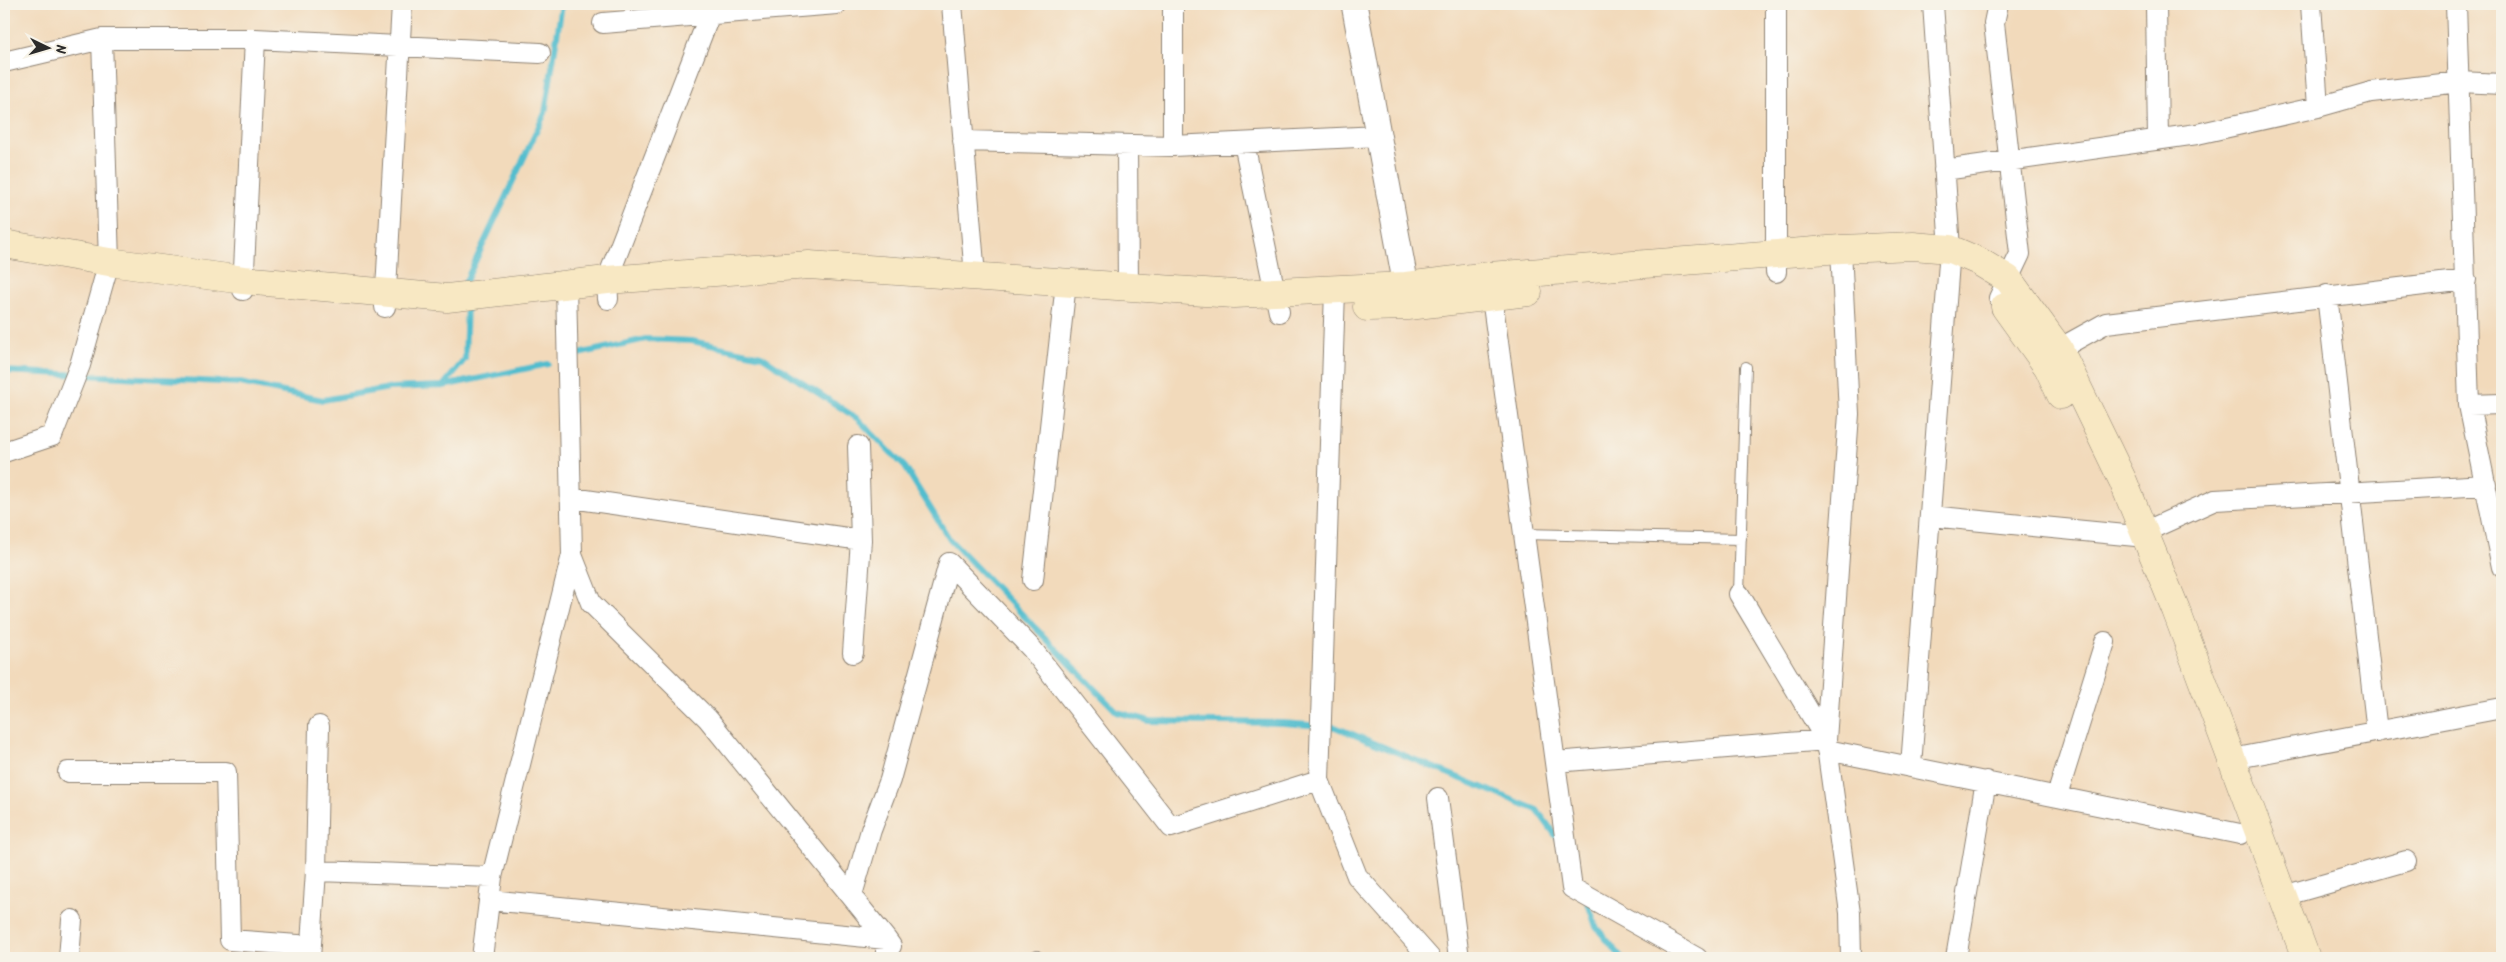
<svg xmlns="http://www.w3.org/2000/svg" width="2506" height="962" font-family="Kalam,sans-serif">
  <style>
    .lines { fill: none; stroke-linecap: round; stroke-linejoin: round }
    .stream { stroke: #53bdce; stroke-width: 6 }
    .service-casing { stroke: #8e8273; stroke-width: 12 }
    .minor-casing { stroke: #8e8273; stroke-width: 22 }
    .tertiary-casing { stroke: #8e8273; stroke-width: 27 }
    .secondary-casing { stroke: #8e8273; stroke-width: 29 }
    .service { stroke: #fff; stroke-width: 10 }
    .minor { stroke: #fff; stroke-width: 20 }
    .tertiary { stroke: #fff; stroke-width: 25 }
    .secondary { stroke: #f8e8c3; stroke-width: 28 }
  </style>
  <rect width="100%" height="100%" fill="#f7f3e8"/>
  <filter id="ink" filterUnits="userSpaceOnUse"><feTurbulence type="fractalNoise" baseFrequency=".02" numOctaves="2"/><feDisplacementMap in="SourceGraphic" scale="10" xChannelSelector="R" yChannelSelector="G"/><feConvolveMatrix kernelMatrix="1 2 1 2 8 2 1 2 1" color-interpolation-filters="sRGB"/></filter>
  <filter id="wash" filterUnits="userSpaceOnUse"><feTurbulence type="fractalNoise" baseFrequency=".0096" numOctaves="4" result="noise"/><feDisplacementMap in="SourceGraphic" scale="20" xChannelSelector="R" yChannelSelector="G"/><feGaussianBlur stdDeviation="1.12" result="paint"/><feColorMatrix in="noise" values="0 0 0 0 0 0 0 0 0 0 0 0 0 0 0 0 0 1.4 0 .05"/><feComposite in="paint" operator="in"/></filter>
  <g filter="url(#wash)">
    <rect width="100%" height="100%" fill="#f2dabb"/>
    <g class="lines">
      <path class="stream" d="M466,290V281L545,113L562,4
        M578,354L646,339L692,341L761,356L858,419L905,467L950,540L1117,712L1150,721L1283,723L1335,727L1537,810L1559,840
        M4,371L240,383L323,400L389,388L443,386L548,364
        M443,386L465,359L467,303
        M1588,903L1596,927L1622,958"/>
    </g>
  </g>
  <g filter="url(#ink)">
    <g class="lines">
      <defs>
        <path id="service" d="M1523,534L1741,539
          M1739,594L1746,367
          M1033,958L1037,956"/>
        <path id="minor" d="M952,4L975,276
          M1776,4V272
          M1998,4L1994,23L2020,254L1999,298
          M2156,4L2158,140
          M2311,4L2318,107
          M2456,4L2469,405L2502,567
          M603,23L837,4
          M4,62L102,39H255L540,53
          M963,141L1173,146L1379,136
          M1244,143L1279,312
          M1127,145L1128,287
          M1173,146V4
          M1944,170L2197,134L2318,107L2371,92L2460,82L2502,84
          M1841,249L1849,414L1826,740L1850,913L1851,958
          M1490,283L1572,888L1697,958
          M566,285L572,555L591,603L708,719L886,939V958
          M243,290L255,39
          M1335,290L1319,780L1357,876L1430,958
          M2327,295L2377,732
          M608,299L607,280L710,14
          M385,307L402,4
          M2059,349L2106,323L2466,280
          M2469,405L2502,404
          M4,452L52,436L80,365L109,262L102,39
          M572,498L861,540
          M1930,516L2146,537
          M2144,532L2215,500L2486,485
          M949,563L1032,649L1171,827L1319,780
          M1033,580L1066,283
          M1739,594L1826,740
          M853,653L861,540L858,446
          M1827,750L2240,834
          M2232,759L2502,708
          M1555,762L1826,740
          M1911,766L1950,249L1933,4
          M68,772H226L230,940L311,946
          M2057,796L2105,642
          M1438,798L1459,958
          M316,871L492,877
          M852,895L871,830L890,780L949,563
          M2283,896L2406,861
          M489,900L886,939L891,946
          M69,958L72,920
          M310,958L316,871L319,726
          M482,958L492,877L572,555
          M1956,958L1986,781"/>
        <path id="tertiary" d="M1354,4L1406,286"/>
        <path id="secondary" d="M4,244L109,262L243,280L447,298L607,280L809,265L1234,294L1406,286L1489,276L1841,249L1913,246L1950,249L1978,261L2008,279L2059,349L2123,481L2176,610L2306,958
          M1367,307L1408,306L1528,292
          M2005,307L2048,367L2061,395"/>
      </defs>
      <use href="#service" class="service-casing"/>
      <use href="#minor" class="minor-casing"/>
      <use href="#tertiary" class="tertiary-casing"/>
      <use href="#secondary" class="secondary-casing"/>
      <use href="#service" class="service"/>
      <use href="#minor" class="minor"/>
      <use href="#tertiary" class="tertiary"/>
      <use href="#secondary" class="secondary"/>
    </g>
  </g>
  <rect width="2506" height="962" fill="none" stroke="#f7f3e8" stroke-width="20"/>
  <g transform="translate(48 48) rotate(95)" stroke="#f7f3e8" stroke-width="4" paint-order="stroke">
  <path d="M0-4L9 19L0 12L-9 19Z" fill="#2b2b2b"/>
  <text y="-8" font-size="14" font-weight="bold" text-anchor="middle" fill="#2b2b2b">N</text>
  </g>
</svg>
